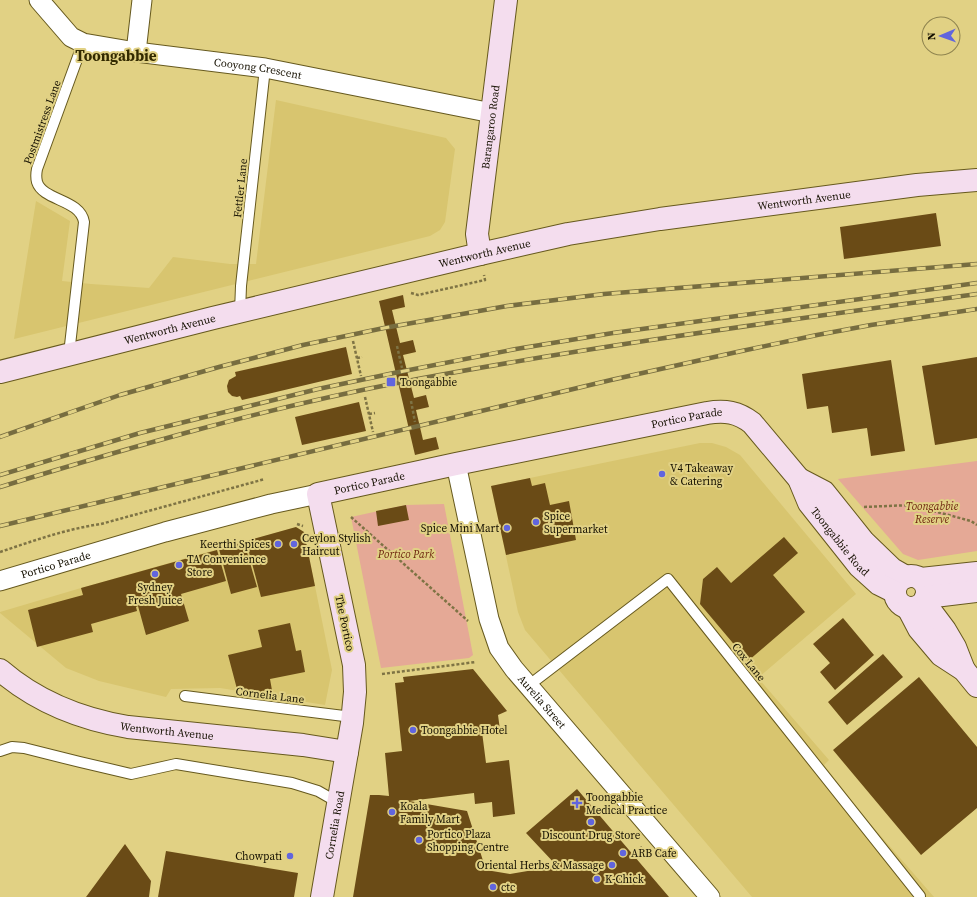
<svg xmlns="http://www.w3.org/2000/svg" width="977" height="897" font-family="'Source Serif 4',serif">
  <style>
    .built { fill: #d8c56f }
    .green { fill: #e5a996 }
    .building { fill: #6a4b16 }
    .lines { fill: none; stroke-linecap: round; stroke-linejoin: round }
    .lane-casing { stroke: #66591e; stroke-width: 12 }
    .street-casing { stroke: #66591e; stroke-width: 21 }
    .secondary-casing { stroke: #66591e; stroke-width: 24 }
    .path { stroke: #7e7344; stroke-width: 2.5; stroke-dasharray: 3 2; stroke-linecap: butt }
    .lane { stroke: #fff; stroke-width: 10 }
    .street { stroke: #fff; stroke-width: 19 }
    .secondary { stroke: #f4ddee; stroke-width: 22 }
    .rail-casing { stroke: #776d40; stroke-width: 4.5 }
    .rail { stroke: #e1d184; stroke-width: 3; stroke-dasharray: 9; stroke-linecap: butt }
    .poi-dot { fill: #6165de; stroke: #e1d184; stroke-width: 1.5 }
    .labels { text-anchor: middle; stroke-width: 4; stroke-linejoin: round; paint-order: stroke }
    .street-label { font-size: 11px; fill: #151000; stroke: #e1d184 }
    .poi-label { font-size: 11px; fill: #151000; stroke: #e1d184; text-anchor: start }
    .park-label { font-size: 11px; font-style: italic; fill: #6f2710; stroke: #e1d184 }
    .district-label { font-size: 15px; font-weight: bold; fill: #332a00; stroke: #e1d184 }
  </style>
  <rect width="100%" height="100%" fill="#e1d184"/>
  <path class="built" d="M276,100L446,138L455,149L445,222L440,230L430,236L14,339L36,201L70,221L62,281L91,284L149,288L173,257L230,264H256Z
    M700,443H712L726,447L740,455L856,594L758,678L829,760L824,765L867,820L934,897H752L525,630L518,612L491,486Z
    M296,527L304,532L332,670L325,705L220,688L171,689L166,697L99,681L66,668L0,613V612L81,588Z"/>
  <path class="green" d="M977,461V551L918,560L903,554L838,479Z
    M444,504L473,655L469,658L381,668L351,517L406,505Z"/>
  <path class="building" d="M936,213L941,246L844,259L840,227Z
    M403,295L405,307L392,310L400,343L413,340L416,352L403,355L414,398L426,395L429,407L416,410L423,440L436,437L439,449L415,455L379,301Z
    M346,347L352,374L242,400L240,396L237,397L232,396L228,392L227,386L229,380L236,376L235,372Z
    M977,357V438L935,445L922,366Z
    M891,360L905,451L871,456L867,428L832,433L828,406L807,409L802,374Z
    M359,402L366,431L302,445L295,417Z
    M530,478L532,486L545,483L550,505L569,501L576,540L506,555L491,486Z
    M406,505L409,520L378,526L376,511Z
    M296,527L304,532L315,586L261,597L246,541Z
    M784,537L798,553L773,575L805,612L748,661L700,604L703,579L717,567L731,583Z
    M244,542L257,587L231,594L219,549Z
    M217,550L226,581L181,594L189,621L146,635L138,606L136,607L137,611L91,624L93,632L37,647L28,610L83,595L81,588Z
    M843,618L874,655L835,690L820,672L830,663L813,644Z
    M290,623L296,651L301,650L305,672L270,679L273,696L237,689L228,655L262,647L258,630Z
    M883,654L903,677L847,725L828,702Z
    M473,669L507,711L498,715L500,730L482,732L486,763L509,760L515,814L493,817L492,802L475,804L474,793L409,801L467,811L486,870L510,874L557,866L526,833L577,789L669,897H353L370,795H379L389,796L385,753L402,751L395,683L404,682L403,677Z
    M919,677L977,747V808L921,855L833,750Z
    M125,844L151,881L149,897H86Z
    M166,851L298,873L294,897H158Z"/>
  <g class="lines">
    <defs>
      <path id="lane" d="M240,312L241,286L265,68
        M69,354L84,222C80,199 43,201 37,182C36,178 36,174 37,169L83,43
        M528,686L668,579L920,896
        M185,696L352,717
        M0,751L12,747L24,748L80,762L131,774L176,764L292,783L318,791L339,803"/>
      <g id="street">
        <path id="s1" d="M39,0L71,37L83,43L136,52L265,68L492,113"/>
        <path d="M136,52L142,0"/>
        <path id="s2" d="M456,464L489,619L499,648L514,669L710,897"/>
        <path id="s3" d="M0,581L165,532L271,504L318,494"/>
      </g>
      <g id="secondary">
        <path id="s4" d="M480,254L477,234L506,0"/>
        <path id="s5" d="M0,372L213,318L480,254L568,234L660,219L917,185L977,180"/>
        <path d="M799,479L824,492L864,542L892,569L906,577"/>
        <circle cx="911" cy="592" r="16"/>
        <path d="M921,579L977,573"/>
        <path d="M926,597L977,591"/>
        <path d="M924,602L945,630L955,647L964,670"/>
        <path d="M908,608L919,629L941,655L964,670L977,686"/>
        <path id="s6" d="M0,670C37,702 80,719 128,727L303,745L347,752"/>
        <path id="s7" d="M322,897L352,723L355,692L354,665L318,494L456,464L707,413C725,410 738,412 752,423L799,479L809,503L859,566L879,584L895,592"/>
      </g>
    </defs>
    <use href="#lane" class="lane-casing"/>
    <use href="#street" class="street-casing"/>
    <use href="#secondary" class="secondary-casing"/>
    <path class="path" d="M411,293L418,295L485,280L484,275
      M353,341L361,376
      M397,346L402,368
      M357,358L362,357
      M365,397L373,432
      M411,401L415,422
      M369,414L375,413
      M864,507L911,505L971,521L977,525
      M351,517L468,621
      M297,524L303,526
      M0,552C33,541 66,529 101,524L265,479
      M382,674L476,662
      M633,855L642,847"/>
    <use href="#lane" class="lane"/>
    <use href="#street" class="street"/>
    <use href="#secondary" class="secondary"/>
    <defs>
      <path id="rail" d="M0,437L120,395L219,367L303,345L384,328L507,306L604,294L977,264
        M0,475L140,433L318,389L394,373L516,349L613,333L977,283
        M0,487C131,447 263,409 397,383C590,346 783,321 977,294
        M0,526L611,380L737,352L817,335L871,325L977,309"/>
    </defs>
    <use href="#rail" class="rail-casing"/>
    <use href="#rail" class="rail"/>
  </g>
  <g class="poi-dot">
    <rect x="386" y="377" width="10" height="10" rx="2"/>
    <circle cx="662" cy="474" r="4"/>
    <circle cx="536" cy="522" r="4"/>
    <circle cx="507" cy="528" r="4"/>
    <circle cx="278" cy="544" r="4"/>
    <circle cx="294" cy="544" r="4"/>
    <circle cx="179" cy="565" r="4"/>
    <circle cx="155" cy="574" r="4"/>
    <circle cx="413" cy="730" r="4"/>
    <path d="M575 797h4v4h4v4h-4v4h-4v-4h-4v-4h4z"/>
    <circle cx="392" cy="812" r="4"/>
    <circle cx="591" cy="822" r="4"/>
    <circle cx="419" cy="840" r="4"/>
    <circle cx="623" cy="853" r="4"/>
    <circle cx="290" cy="856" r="4"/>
    <circle cx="612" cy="865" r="4"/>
    <circle cx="597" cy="879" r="4"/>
    <circle cx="493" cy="887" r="4"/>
  </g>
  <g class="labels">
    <g class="street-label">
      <text dy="4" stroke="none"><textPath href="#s1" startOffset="239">Cooyong Crescent</textPath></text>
      <text transform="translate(42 122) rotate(-70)" y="4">Postmistress Lane</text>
      <text dy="4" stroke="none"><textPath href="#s4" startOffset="128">Barangaroo Road</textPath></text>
      <text transform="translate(240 188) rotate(-84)" y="4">Fettler Lane</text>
      <text dy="4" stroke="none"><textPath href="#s5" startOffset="823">Wentworth Avenue</textPath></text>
      <text dy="4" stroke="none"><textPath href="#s5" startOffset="499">Wentworth Avenue</textPath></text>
      <text dy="4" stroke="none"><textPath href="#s5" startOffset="175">Wentworth Avenue</textPath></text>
      <text dy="4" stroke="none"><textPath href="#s7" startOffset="786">Portico Parade</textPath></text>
      <text dy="4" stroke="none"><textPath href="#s7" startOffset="462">Portico Parade</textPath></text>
      <text dy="4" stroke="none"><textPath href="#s7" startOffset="1003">Toongabbie Road</textPath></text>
      <text dy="4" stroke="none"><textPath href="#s3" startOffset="58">Portico Parade</textPath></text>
      <text transform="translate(345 623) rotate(78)" y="4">The Portico</text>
      <text transform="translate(749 662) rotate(51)" y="4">Cox Lane</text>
      <text transform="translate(270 695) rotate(7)" y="4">Cornelia Lane</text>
      <text dy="4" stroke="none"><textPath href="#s2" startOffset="258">Aurelia Street</textPath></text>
      <text dy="4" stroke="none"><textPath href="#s6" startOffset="181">Wentworth Avenue</textPath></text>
      <text dy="4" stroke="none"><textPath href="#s7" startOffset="73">Cornelia Road</textPath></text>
    </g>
    <g class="poi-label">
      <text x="400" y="386">Toongabbie</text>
      <text x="670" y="472">V4 Takeaway<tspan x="670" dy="13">&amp; Catering</tspan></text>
      <text x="544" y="520">Spice<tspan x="544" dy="13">Supermarket</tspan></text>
      <text x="499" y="532" text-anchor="end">Spice Mini Mart</text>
      <text x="302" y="542">Ceylon Stylish<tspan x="302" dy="13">Haircut</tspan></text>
      <text x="270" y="548" text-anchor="end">Keerthi Spices</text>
      <text x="187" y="563">TA Convenience<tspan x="187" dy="13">Store</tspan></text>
      <text x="155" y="591" text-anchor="middle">Sydney<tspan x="155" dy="13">Fresh Juice</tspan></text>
      <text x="421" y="734">Toongabbie Hotel</text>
      <text x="586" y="801">Toongabbie<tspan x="586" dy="13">Medical Practice</tspan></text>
      <text x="400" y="810">Koala<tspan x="400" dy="13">Family Mart</tspan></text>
      <text x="427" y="838">Portico Plaza<tspan x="427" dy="13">Shopping Centre</tspan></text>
      <text x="591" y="839" text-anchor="middle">Discount Drug Store</text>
      <text x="631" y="857">ARB Cafe</text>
      <text x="282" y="860" text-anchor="end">Chowpati</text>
      <text x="604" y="869" text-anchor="end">Oriental Herbs &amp; Massage</text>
      <text x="605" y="883">K-Chick</text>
      <text x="501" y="891">ctc</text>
    </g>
    <g class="park-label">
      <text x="932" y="510">Toongabbie<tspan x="932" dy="13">Reserve</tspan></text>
      <text x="406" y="558">Portico Park</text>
    </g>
    <g class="district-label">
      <text x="116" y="61">Toongabbie</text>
    </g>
  </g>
  <g transform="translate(941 36) rotate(268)"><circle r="19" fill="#e1d184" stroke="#8f844f"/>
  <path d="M0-3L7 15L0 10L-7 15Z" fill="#6165de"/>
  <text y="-6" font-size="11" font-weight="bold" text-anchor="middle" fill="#151000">N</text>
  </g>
</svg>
